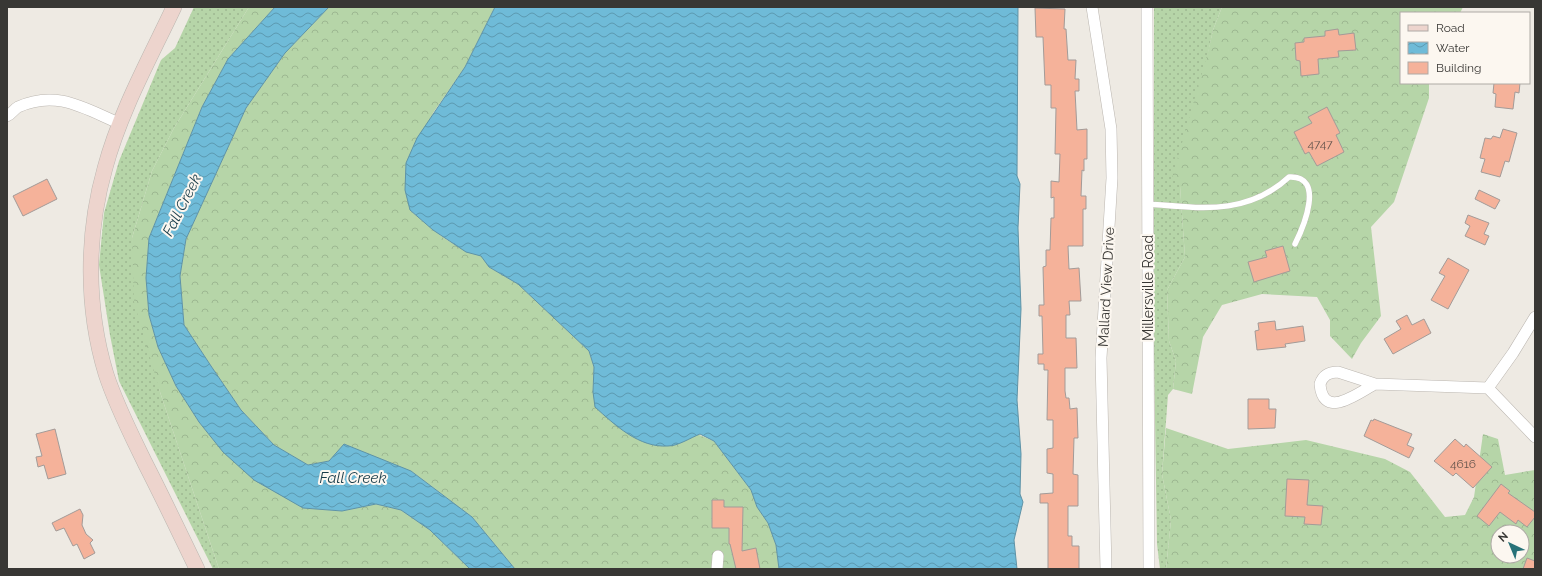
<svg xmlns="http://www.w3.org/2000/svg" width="1542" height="576" font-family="Raleway,sans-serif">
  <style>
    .grass { fill: url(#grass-dots) }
    .forest { fill: url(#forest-crowns); fill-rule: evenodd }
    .water { fill: url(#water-waves); stroke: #5e93a7 }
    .building { fill: #f5b29a; stroke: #a39b98 }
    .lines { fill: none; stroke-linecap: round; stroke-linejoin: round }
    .lane-casing { stroke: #bbb6b0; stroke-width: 6 }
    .street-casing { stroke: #bbb6b0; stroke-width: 12 }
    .secondary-casing { stroke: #bbb6b0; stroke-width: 16 }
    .lane { stroke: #fff; stroke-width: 5.5 }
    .street { stroke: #fff; stroke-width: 11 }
    .secondary { stroke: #edd4cd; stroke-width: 15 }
    .labels { text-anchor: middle; stroke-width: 4; stroke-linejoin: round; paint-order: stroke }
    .number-label { font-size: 12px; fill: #67564e }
    .street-label { font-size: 14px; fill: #383734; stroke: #fcf7f0 }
    .water-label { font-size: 15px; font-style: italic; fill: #193c49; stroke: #fcf7f0 }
  </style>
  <defs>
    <pattern id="grass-dots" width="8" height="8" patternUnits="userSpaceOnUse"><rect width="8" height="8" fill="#b6d5a8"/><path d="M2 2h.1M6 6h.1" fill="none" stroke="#9db791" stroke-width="1.8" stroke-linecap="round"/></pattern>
    <pattern id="forest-crowns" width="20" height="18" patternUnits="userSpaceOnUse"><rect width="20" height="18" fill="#b6d5a8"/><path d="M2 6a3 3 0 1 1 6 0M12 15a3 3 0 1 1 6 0" fill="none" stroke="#9db791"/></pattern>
    <pattern id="water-waves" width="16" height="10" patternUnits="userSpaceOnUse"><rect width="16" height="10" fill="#6fbbd8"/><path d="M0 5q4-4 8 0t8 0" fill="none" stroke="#5c99b0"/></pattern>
  </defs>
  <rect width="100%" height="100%" fill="#eeeae3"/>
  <path class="grass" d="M194,7H249L174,128L152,171L132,238L160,392L219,569H213L119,381L110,335L99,265L104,213L119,161L161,60L175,48Z
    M1154,7H1222L1213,30L1180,186L1185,257L1167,290L1169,341L1176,361L1173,389L1168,395L1162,474L1171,520L1166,569H1160L1157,544L1154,355Z"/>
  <path class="forest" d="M249,7H275L228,59L202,107L149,238L146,278L149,315L158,347L176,386L199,422L223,452L303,508L342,511L376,504L401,510L430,530L470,569H219L160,392L134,302L132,238L152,171L174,128Z
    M329,7H495L465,67L433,113L410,210C431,228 453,249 481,255L489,267L518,284L589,351L594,367L593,392L714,441L751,490L757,507L768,523L776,545L779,569H515L472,517L411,471L329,461L308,465L274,445L241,410L211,366L184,325L180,276L186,239L246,108L285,53Z
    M1222,7H1463L1460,13H1401V83H1429V98L1394,202L1371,227L1381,316L1361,343L1352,359L1330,336V320L1317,297L1262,294L1222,305L1203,337L1192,394L1173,389L1176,361L1169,341L1167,290L1185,257L1180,186L1172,178L1208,52L1213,30Z
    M1166,428L1228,449L1306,440L1385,459L1410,472L1445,517L1465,515L1474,497L1483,434L1498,439L1505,475L1535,470V569H1166L1171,520L1162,474ZM1498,532H1522V556H1498Z"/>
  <path class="water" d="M275,7H329L285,53L246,108L186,239L180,276L184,325L211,366L241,410L274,445L308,465L329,461L344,444L411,471L472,517L515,569H470L430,530L401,510L376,504L342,511L303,508L254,480L223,452L199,422L176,386L158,347L149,315L146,278L149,238L202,107L228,59Z
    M495,7H1018L1017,176L1020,184L1018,228L1021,309L1017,400L1021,454L1020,494L1023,502L1014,540L1017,569H779L776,545L768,523L757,507L751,490L714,441L700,434C690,438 678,446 668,446C639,448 615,425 595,407L593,392L594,367L589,351L518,284L489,267L481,256L466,252L433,230L410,210L405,190L406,163L417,138L465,67Z"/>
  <path class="building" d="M1035,8L1065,9L1064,29H1066L1068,60H1076L1075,79H1079V91H1075L1077,130L1087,129V159H1084V171L1082,170L1081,196H1086V209H1083V246H1068L1069,269L1079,268L1081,301H1069L1070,315H1066V338H1076L1077,368H1065V391L1066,398H1069L1070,409L1077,408L1078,438H1074L1073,474L1078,475V506H1068V536H1072V546H1079V569H1048V503H1040V494L1053,493V474L1047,473V449L1053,448V420H1047L1048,370H1044V364H1038V354H1043L1042,316H1039V305H1044L1043,267L1046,266V250H1050L1051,218H1054V197L1051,198V181L1059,182L1060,154H1055L1056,108H1051V85H1045L1043,37H1036Z
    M1338,29L1339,35L1354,33L1356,50L1338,51L1339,57L1318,59L1319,74L1301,76L1300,61L1296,60L1295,43L1304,42V38L1325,36V31Z
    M1494,83H1520L1519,93L1515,92L1513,109L1495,107L1496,94L1493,93Z
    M1327,107L1340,133L1336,135L1344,152L1317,166L1309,152L1305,154L1294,132L1312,123L1308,117Z
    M1503,129L1517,133L1509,162L1505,161L1500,177L1481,172L1485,159L1480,158L1485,138L1491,139L1493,136L1500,138Z
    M47,179L57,199L23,216L13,196Z
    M1479,190L1500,200L1495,209L1475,199Z
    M1468,215L1489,223L1484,234L1489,236L1485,245L1465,236L1470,226L1465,223Z
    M1283,246L1290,271L1254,282L1248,262L1267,257L1265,251Z
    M1448,258L1469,270L1448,309L1431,300L1445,276L1439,273Z
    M1407,315L1412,325L1424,319L1431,333L1393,354L1384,339L1401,329L1396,321Z
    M1275,321L1276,330L1303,326L1305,341L1285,344L1286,347L1257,350L1255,331L1259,330L1258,323Z
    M1248,399H1269V409H1276L1275,428L1248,429Z
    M1374,419L1412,434L1407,445L1414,448L1409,458L1364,436L1371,420L1373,421Z
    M55,429L66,474L48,479L44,465L38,467L36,457L42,456L36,434Z
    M1455,439L1464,447L1466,444L1492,467L1473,488L1456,473L1453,476L1434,461Z
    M1287,479L1309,480L1307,505L1323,506L1321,525L1304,524L1305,517L1285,516Z
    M1501,484L1510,491L1508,493L1535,512V517L1527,527L1518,520L1516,524L1500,512L1489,526L1477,516Z
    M712,500H724V507H743L742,551L756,548L760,569H736L730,544H729V528H712Z
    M80,509L83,515L82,525L86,534L93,540L90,543L95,553L84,559L77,544L73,546L64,528L56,531L52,523Z
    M1527,558L1535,561V569H1523Z"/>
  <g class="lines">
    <defs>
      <path id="lane" d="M1148,204C1200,208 1247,216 1289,177C1326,175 1303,228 1295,244"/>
      <path id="street" d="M1092,7L1111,129L1112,178L1101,358L1106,569
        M1147,7L1149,569
        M7,116C12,114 14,109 18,107C57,89 85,109 121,124
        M1338,372L1375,384C1358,393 1323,421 1320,384C1323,375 1329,372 1338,372Z
        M1375,384L1488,388
        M1488,388L1513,353L1535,317
        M1488,388L1535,437
        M717,569L718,556"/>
      <path id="secondary" d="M174,7C149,60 120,112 105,168C86,235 86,308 106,374C116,405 131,434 145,463C163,498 180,534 197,569"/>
    </defs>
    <use href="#lane" class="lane-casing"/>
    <use href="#street" class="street-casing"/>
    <use href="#secondary" class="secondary-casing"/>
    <use href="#lane" class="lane"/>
    <use href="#street" class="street"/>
    <use href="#secondary" class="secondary"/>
  </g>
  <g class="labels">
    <g class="number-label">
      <text x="1320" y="148">4747</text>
      <text x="1463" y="468">4616</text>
    </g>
    <g class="street-label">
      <text transform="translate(1106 287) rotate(-87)" y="5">Mallard View Drive</text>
      <text transform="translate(1148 288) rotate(-90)" y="5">Millersville Road</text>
    </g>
    <g class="water-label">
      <text transform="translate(182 205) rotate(-63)" y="5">Fall Creek</text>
      <text x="353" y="483">Fall Creek</text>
    </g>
  </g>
  <rect width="1542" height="576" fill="none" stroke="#383734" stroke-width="16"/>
  <rect x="1400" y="12" width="130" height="72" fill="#fcf7f0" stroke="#aeaaa5"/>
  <rect x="1408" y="25" width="20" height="6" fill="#edd4cd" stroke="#aeaaa5"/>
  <text x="1436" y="32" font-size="12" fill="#383734">Road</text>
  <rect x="1408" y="42" width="20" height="12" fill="url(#water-waves)" stroke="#aeaaa5"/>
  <text x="1436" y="52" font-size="12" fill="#383734">Water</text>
  <rect x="1408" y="62" width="20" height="12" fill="#f5b29a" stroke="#aeaaa5"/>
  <text x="1436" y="72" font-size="12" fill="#383734">Building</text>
  <g transform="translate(1510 544) rotate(316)"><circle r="19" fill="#fcf7f0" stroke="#aeaaa5"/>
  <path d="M0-3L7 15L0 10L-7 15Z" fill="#287278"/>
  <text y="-6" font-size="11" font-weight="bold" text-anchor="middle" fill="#383734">N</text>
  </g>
</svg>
